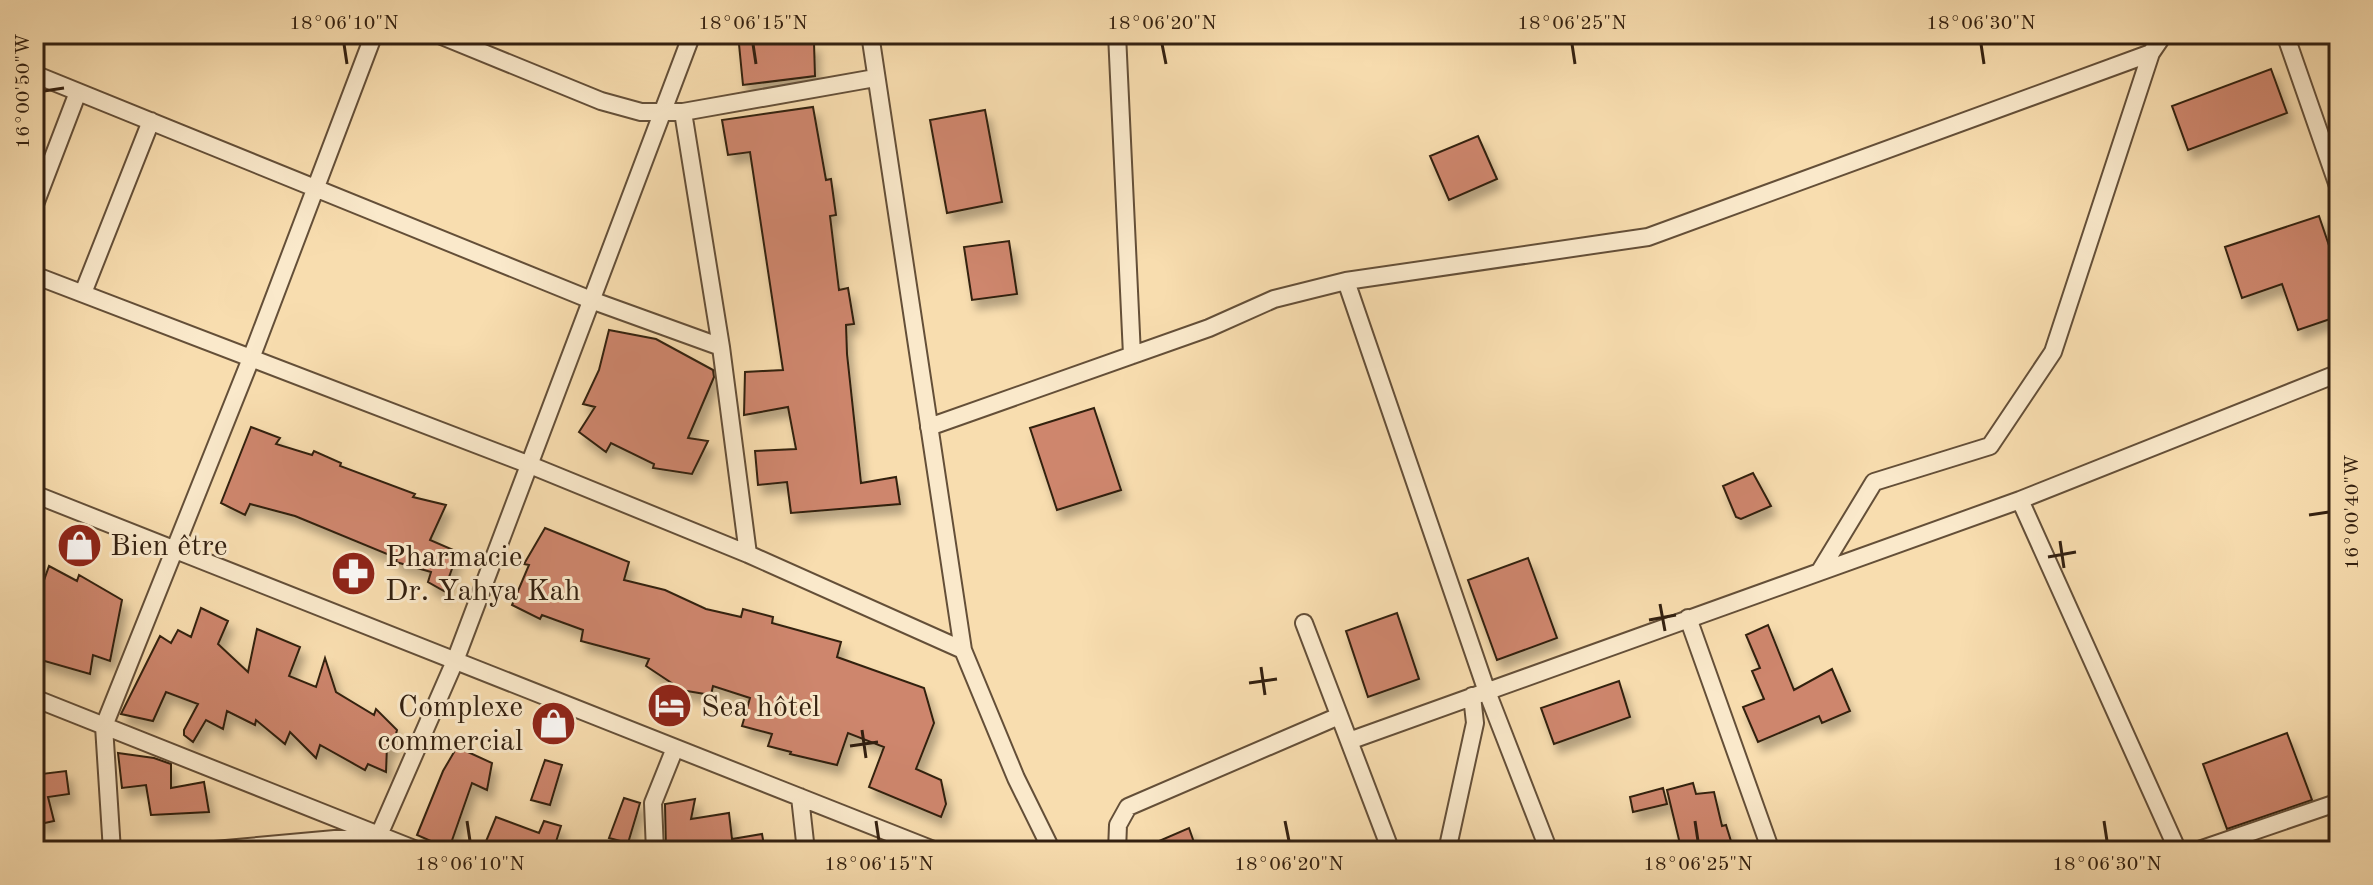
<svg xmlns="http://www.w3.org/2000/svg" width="2373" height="885" font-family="'Old Standard TT',serif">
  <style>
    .building { fill: #ce866d; stroke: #332010; stroke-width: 2; filter: url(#shadow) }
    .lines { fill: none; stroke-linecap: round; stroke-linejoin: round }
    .minor-casing { stroke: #644f38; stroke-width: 20 }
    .minor { stroke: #fae9cb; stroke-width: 16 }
    .ticks { fill: none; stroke: #332010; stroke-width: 3 }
    .labels { text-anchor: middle; stroke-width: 6; stroke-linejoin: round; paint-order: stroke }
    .poi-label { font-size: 30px; fill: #332010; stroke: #fae9cb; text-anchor: start }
    .neatline { fill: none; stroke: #332010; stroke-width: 3 }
    .ticks-label { font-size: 20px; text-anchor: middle; fill: #332010 }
  </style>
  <defs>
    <filter id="shadow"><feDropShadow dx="5" dy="9" stdDeviation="4" flood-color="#0004"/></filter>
  </defs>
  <rect width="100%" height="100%" fill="#f8ddaf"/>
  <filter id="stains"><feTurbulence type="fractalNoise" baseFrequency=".0025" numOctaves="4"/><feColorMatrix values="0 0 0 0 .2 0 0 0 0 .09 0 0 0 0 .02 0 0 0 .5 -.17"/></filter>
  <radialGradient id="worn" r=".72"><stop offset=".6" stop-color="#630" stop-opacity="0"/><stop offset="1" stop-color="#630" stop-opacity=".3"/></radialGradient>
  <path class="building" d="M738,34H800L801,44L814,43L815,76L743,85Z
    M2271,69L2287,113L2188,150L2172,106Z
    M813,107L826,180L831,179L836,215L830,216L839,290L848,288L854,324L846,325L847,354L861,483L896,477L900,504L791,513L787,482L758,485L755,451L796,449L788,407L744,415L745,372L783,370L750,152L728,155L722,120Z
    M985,110L1002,202L947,213L930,120Z
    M1478,136L1497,179L1449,200L1430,156Z
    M2319,216L2339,275V316L2298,330L2282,284L2242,298L2225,247Z
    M1009,241L1017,294L972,300L964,247Z
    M609,330L656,339L713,370L714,377L688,438L708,441L692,474L653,468L654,464L611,443L606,452L579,432L595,407L583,404L599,370Z
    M1094,408L1121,490L1057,510L1030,428Z
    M251,427L280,438L276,444L312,455L314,451L341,463L340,466L415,494L413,497L446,505L430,540L458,552L444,591L428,582L431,572L396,562L397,558L295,516L250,504L245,515L221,503Z
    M1753,473L1771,506L1741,519L1736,517L1723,486Z
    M545,528L629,562L624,580L665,590L706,609L741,617L743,609L773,617L772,623L841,642L837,657L924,688L934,723L916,769L941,780L946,804L941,817L869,787L884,747L848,733L837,765L790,754L791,752L768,746L772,734L742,726L750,698L713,686L711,695L675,689L676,686L646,666L649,659L581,641L583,630L542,615L540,619L512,605L529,565L524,564Z
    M1528,558L1557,638L1497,660L1468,580Z
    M49,566L77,581L79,575L122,600L110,661L93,655L90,674L34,658V609Z
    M201,608L228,621L218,644L248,672L257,629L300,647L289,676L316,687L325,658L336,692L374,715L376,709L397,730L392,749L387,746L386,772L368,764L365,770L320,745L316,758L290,732L285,744L256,720L255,725L227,711L223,729L206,720L193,742L184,735V730L198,704L166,692L153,721L121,714L160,636L171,643L178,630L191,637Z
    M1397,613L1419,679L1368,697L1346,631Z
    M1768,625L1794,690L1832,669L1850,711L1822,723L1819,716L1758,742L1743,707L1764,699L1752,671L1760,668L1746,635Z
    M1619,681L1630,717L1554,744L1541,708Z
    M2287,733L2312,800L2227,829L2203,764Z
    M457,747L492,763L487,790L472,783L449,849L417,835L443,771Z
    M118,753L154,758L171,764V788L204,782L209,812L151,815L146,785L122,788Z
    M545,760L562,765L550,805L531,800Z
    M41,771L42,774L66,771L69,794L48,797L54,821L40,824L34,773Z
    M1693,783L1696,794L1714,792L1722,826L1726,825L1734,851L1681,848L1667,790Z
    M1663,788L1667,804L1633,812L1630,797Z
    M624,798L640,803L628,843L609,838Z
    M695,799L691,819L729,813L732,839L762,834L765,851H666L665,804Z
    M496,817L539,833L544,821L561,826L553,851H482Z
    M1189,828L1197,851H1136Z"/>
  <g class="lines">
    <defs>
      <path id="minor" d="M437,34L601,101L641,112H683L875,78
        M870,34L963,650L1016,778L1052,851
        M1117,34L1132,355
        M2285,34L2339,189
        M34,74L591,300L721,347
        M683,112L721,347L748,554
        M34,207L78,92
        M34,275L530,465L748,554L963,650
        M1346,281L1486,689L1549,851
        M83,293L151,121
        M929,427L1209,328L1274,299L1346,281L1648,237L2151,53L2164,34
        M34,494L936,851
        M2020,500L2178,851
        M1820,571L1874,482L1990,446L2053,352L2151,53
        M1688,618L1771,851
        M1304,623L1391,851
        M34,698L419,851
        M1349,741L2020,500L2339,373
        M800,797L806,851
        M112,851L104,726L250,361L374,34
        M203,851L379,835L455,661L692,34
        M655,851L653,803L675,748
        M1117,851L1118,825L1128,807L1339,716
        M1447,851L1475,723L1472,696
        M2196,851L2339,802"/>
    </defs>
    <use href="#minor" class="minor-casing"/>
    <use href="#minor" class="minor"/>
  </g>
  <path class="ticks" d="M344,44L347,64M753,44L756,64M1162,44L1166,64M1572,44L1575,64M1981,44L1984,64M44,91L64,88M2309,515L2329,512M2060,541L2064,568M2048,557L2076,552M1660,604L1665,631M1649,620L1676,615M1261,667L1265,695M1249,683L1277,679M862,730L866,758M850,746L878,742M467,821L470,841M876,821L879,841M1285,821L1289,841M1695,821L1698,841M2104,821L2107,841"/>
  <defs>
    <symbol id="shop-disc" viewBox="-11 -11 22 22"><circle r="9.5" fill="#8f2418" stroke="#fae9cb"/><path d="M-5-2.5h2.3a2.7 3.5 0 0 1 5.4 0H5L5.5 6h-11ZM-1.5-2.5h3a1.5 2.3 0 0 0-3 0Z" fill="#fff"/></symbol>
    <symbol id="pharmacy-disc" viewBox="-11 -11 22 22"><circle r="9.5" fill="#8f2418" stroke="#fae9cb"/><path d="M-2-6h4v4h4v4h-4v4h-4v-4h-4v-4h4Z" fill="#fff"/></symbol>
    <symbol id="hotel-disc" viewBox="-11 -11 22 22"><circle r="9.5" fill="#8f2418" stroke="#fae9cb"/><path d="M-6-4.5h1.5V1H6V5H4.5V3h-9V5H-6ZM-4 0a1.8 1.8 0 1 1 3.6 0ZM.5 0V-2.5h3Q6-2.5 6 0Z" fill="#fff"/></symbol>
  </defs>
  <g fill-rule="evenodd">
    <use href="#shop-disc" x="54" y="520" width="51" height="51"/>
    <use href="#pharmacy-disc" x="328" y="548" width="51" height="51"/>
    <use href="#hotel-disc" x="644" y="680" width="51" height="51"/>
    <use href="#shop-disc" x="528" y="698" width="51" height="51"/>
  </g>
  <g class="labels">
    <g class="poi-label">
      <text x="110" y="555">Bien être</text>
      <text x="385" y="566">Pharmacie<tspan x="385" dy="34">Dr. Yahya Kah</tspan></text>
      <text x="523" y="716" text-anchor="end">Complexe<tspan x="523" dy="34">commercial</tspan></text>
      <text x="701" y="716">Sea hôtel</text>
    </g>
  </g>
  <rect width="2373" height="885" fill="none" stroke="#f8ddaf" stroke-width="88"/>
  <rect x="44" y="44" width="2285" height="797" class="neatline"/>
  <g class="ticks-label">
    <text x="344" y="29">18°06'10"N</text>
    <text x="753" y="29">18°06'15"N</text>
    <text x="1162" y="29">18°06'20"N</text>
    <text x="1572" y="29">18°06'25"N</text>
    <text x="1981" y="29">18°06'30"N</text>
    <text transform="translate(22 91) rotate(-90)" y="7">16°00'50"W</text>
    <text transform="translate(2351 512) rotate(-90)" y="7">16°00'40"W</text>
    <text x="470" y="870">18°06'10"N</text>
    <text x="879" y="870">18°06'15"N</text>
    <text x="1289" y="870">18°06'20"N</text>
    <text x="1698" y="870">18°06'25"N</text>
    <text x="2107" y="870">18°06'30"N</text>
  </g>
  <rect width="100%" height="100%" filter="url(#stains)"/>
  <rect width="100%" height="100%" fill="url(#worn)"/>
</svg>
